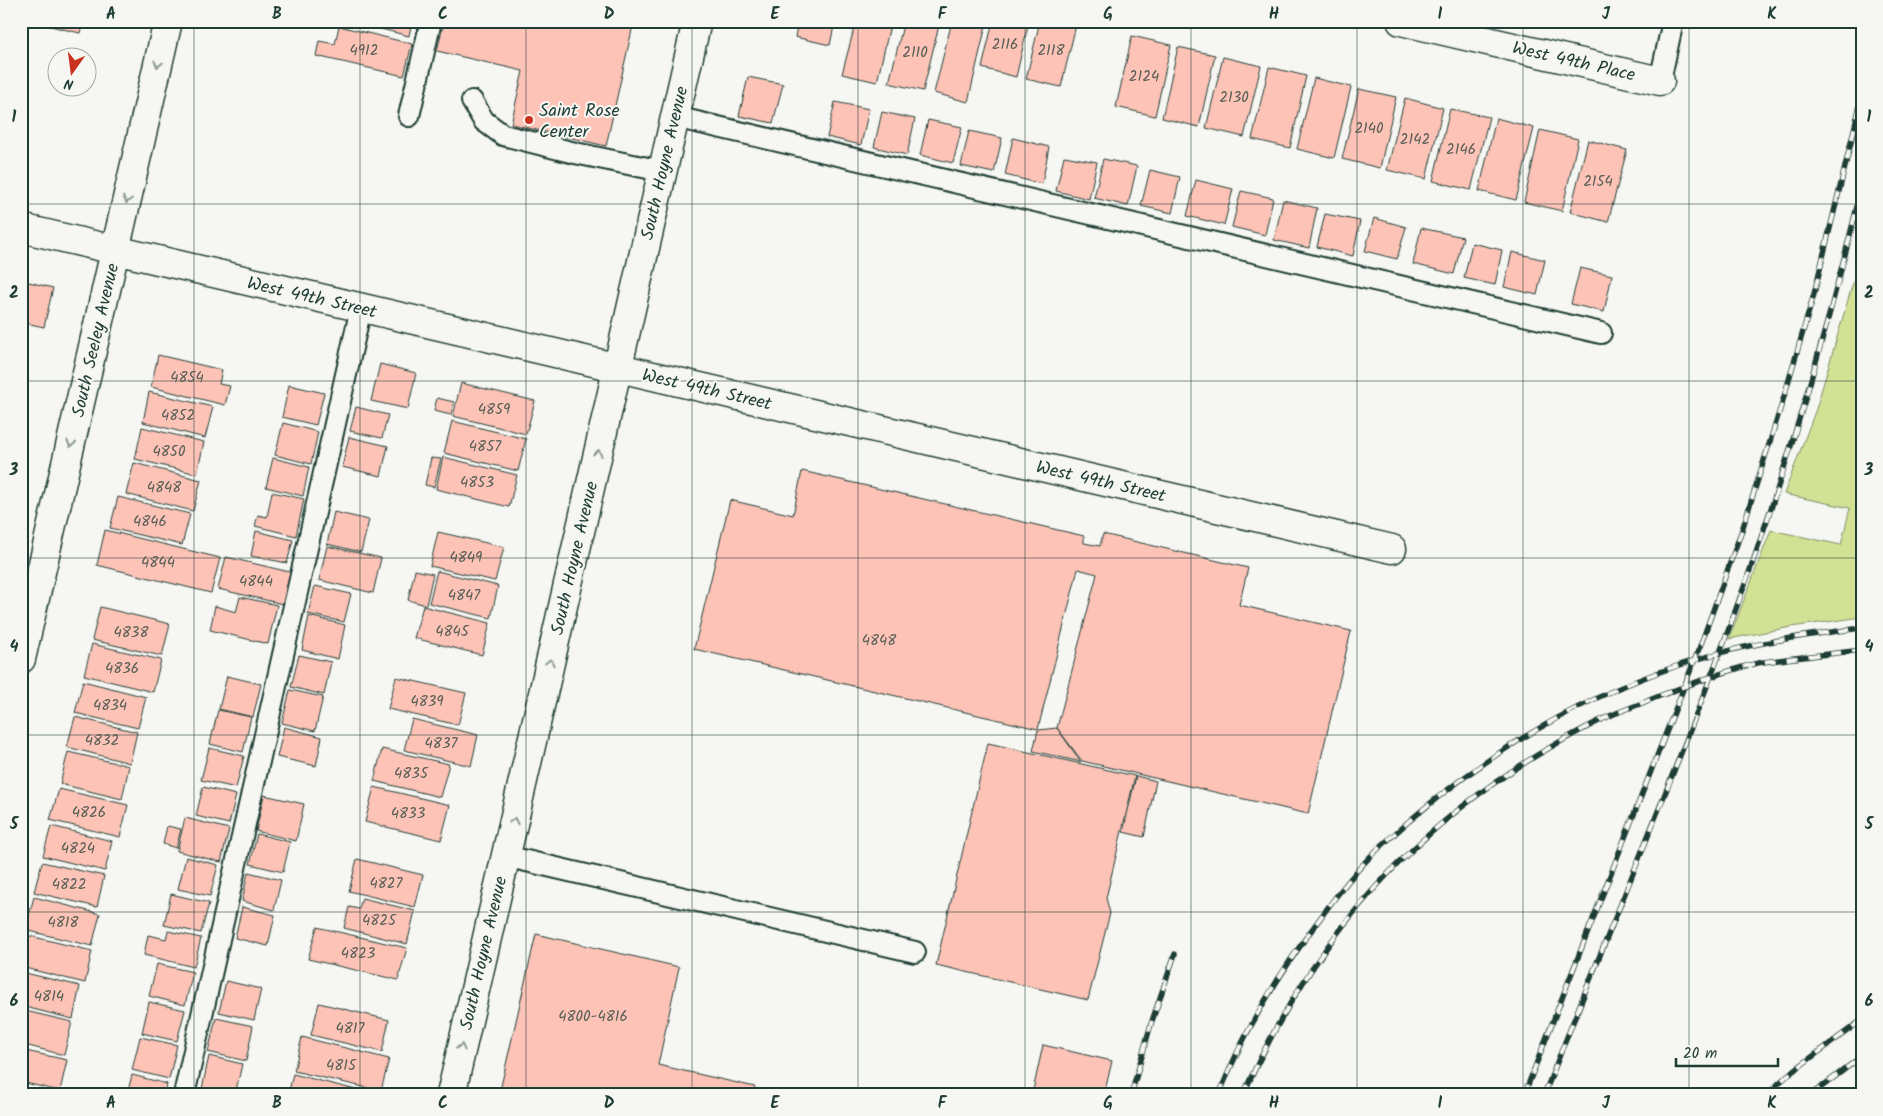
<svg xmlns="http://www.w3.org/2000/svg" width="1883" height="1116" font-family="Kalam,sans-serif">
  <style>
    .green { fill: #d3e195; stroke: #798f64 }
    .building { fill: #fec3b7; stroke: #1f3d34 }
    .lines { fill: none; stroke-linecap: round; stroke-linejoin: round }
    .service-casing { stroke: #1f3d34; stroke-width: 24 }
    .minor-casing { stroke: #1f3d34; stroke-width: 31 }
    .service { stroke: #f6f6f2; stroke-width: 20 }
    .minor { stroke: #f6f6f2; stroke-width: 28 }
    .rail-casing { stroke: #1f3d34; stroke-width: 5.5 }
    .rail { stroke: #f6f6f2; stroke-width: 4; stroke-dasharray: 11; stroke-linecap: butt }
    .oneway { stroke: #8a9a93 }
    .grid { fill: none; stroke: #1f3d34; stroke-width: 1; stroke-opacity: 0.55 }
    .poi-dot { fill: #c8321e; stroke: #f6f6f2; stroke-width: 2 }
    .labels { text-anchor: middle; stroke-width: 4; stroke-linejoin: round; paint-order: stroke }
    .number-label { font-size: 15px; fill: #575e55 }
    .street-label { font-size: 18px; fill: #1f3d34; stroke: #f6f6f2 }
    .poi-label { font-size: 18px; fill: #1f3d34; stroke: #f6f6f2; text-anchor: start }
    .neatline { fill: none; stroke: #1f3d34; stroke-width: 2 }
    .grid-label { font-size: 16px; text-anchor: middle; font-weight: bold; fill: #1f3d34 }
  </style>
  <rect width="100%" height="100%" fill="#f6f6f2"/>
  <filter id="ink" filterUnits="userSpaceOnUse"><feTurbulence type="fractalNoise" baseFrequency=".02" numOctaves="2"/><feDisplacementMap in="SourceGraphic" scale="10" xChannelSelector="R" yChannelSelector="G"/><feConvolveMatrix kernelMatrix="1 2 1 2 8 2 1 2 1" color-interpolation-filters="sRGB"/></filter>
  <g filter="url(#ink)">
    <path class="green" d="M1862,252V617L1791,627L1729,639L1771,530L1841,545L1850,508L1784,494L1816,409Z"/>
    <path class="building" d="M29,21H83L80,33Z
      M370,21H412L409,36L369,26Z
      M444,21H634L606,146L511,124L523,71L437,51Z
      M798,21H835L830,45L795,37Z
      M856,21H891L877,82L842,74Z
      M904,21H940L923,91L889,83Z
      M952,21H987L968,102L934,93Z
      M993,21H1029L1016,77L982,68Z
      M1040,21H1077L1061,87L1026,79Z
      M339,26L412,44L404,76L316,56L319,41L335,44Z
      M1132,36L1171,45L1155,116L1116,107Z
      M1178,47L1215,55L1199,127L1162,118Z
      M1223,57L1261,66L1244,137L1206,128Z
      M1269,67L1306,76L1290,148L1252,139Z
      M748,77L783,84L773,123L739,116Z
      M1314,78L1351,87L1334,158L1297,149Z
      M1359,89L1396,97L1380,168L1342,159Z
      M1405,98L1443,108L1426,179L1387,170Z
      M835,102L869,109L861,145L827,137Z
      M1450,109L1489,117L1471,190L1433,181Z
      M882,112L915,119L907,155L874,147Z
      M1496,118L1534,128L1516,200L1479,191Z
      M928,120L962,127L953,163L920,155Z
      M1540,130L1578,139L1562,211L1524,202Z
      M969,131L1002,138L994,173L961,166Z
      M1013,138L1049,147L1042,184L1005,175Z
      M1588,140L1627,150L1608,222L1570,212Z
      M1064,156L1097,162L1089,199L1056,191Z
      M1103,159L1137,166L1128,206L1094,198Z
      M1150,170L1180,177L1172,213L1141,206Z
      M1196,180L1233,189L1224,225L1187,216Z
      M1241,191L1273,198L1265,235L1232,227Z
      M1283,200L1317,208L1309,248L1274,240Z
      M1325,214L1360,221L1353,256L1317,247Z
      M1374,218L1406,227L1397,259L1365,251Z
      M1421,228L1463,237L1454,274L1413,264Z
      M1472,243L1502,250L1495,285L1464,278Z
      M1512,252L1545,260L1537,295L1504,287Z
      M1580,268L1612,275L1604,312L1571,304Z
      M21,280L53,288L44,327L21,322Z
      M158,355L222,370L219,384L230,386L225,405L151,387Z
      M380,364L416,373L408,409L371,401Z
      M461,383L535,401L526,434L453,416Z
      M289,385L324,393L316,425L282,417Z
      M149,392L213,407L205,438L143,422Z
      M437,398L454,402L451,415L434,411Z
      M356,407L388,415L382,438L350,431Z
      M452,421L526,439L518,471L444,453Z
      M283,423L318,432L311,464L275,455Z
      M142,427L204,442L197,474L135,459Z
      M349,437L388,446L381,476L342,467Z
      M443,457L517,475L509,507L436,489Z
      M273,458L309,467L303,496L266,487Z
      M431,458L441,459L434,487L425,485Z
      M134,463L201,480L193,511L126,494Z
      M802,471L1084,536V543L1100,546L1103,534L1248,568L1239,605L1351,631L1308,814L1082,761L1057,728L1097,574L1078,569L1038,729L694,649L730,500L793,515Z
      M272,492L304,499L296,536L255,526L258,515L267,517Z
      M118,497L190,514L182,545L110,528Z
      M334,512L369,520L361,552L327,544Z
      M105,530L220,558L211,593L97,565Z
      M256,531L293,540L287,563L251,556Z
      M438,532L504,547L495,581L430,566Z
      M327,546L381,558L373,593L319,580Z
      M226,557L294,573L287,605L218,589Z
      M415,570L433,574L426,605L408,600Z
      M437,571L498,586L491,618L429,603Z
      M315,586L351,594L344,622L308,614Z
      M240,597L277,605L268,644L210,630L215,606L236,612Z
      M423,606L490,623L482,655L414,638Z
      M100,607L170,624L162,656L92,640Z
      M309,616L345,625L338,659L302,650Z
      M92,644L161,660L153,692L84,675Z
      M299,655L331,662L324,695L291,687Z
      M227,676L261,684L253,717L219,709Z
      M396,677L466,693L458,725L388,709Z
      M83,681L146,697L138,728L75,713Z
      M290,690L323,697L315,731L282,723Z
      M218,710L251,717L243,752L210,744Z
      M75,717L137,732L130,763L67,747Z
      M412,719L478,735L471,766L404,750Z
      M284,727L322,737L316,766L277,757Z
      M1057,728L1081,762L1033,751L1038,730Z
      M988,743L1135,776L1106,898L1110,913L1088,1000L936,965Z
      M209,748L244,756L236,788L201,780Z
      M382,749L449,764L440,797L374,781Z
      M68,752L129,766L122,799L60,784Z
      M1136,776L1156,781L1144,837L1123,832Z
      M203,787L236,795L229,824L196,816Z
      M374,787L450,805L441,840L365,822Z
      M59,789L128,805L120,837L50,820Z
      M264,795L304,804L296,841L256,831Z
      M185,818L229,829L221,862L177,851Z
      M51,826L112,841L105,871L43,856Z
      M167,826L181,829L176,848L163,844Z
      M257,834L290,842L283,872L250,864Z
      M186,857L218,865L210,896L178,889Z
      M357,859L423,875L415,907L349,891Z
      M42,862L104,876L97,907L34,892Z
      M248,872L281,880L274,910L242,901Z
      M171,894L209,903L201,933L164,925Z
      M34,897L100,914L92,946L25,930Z
      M362,898L415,911L407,944L344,928L349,907L359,909Z
      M242,907L275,915L268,946L235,938Z
      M317,927L407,948L398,980L308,959Z
      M168,931L201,938L194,967L144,955L148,935L166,939Z
      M536,934L679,967L658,1065L755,1087L753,1095H499Z
      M26,935L92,951L85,983L21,967V957Z
      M157,964L193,972L185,1005L149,996Z
      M21,972L80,986L73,1019L21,1006Z
      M226,981L261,989L254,1020L219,1012Z
      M149,1002L185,1010L177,1041L142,1033Z
      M319,1003L389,1020L382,1052L311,1035Z
      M21,1010L72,1022L64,1055L21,1044Z
      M216,1018L253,1026L246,1061L208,1052Z
      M140,1037L177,1045L169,1079L132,1070Z
      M302,1037L389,1059L381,1091L294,1071Z
      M1043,1045L1112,1061L1104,1095H1032Z
      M21,1050L67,1060L60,1091L21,1082Z
      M209,1056L242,1064L235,1095H225L202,1089Z
      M293,1074L376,1095H288Z
      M132,1075L167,1084L165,1095H127Z
      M21,1087L52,1095H21Z"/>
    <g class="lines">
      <defs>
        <path id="service" d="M1660,81L1673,21
          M472,101L484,121L503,135L575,153L662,171
          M409,116L431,21
          M675,117L1601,333
          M505,856L915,952
          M184,1095L361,308"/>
        <path id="minor" d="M1401,21L1660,81
          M21,228L1392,549
          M21,659L168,21
          M451,1095L697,21"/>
      </defs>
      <use href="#service" class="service-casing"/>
      <use href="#minor" class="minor-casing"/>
      <use href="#service" class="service"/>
      <use href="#minor" class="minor"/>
      <defs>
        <path id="rail" d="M1131,1095L1151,1024L1175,954
          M1219,1095C1244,1030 1280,972 1321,917C1338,893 1357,869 1378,849C1463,769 1565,703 1677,666C1736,645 1800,636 1862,628
          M1243,1095C1319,924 1431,805 1599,721C1614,713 1631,708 1647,701C1682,687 1718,673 1754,664C1764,661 1775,661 1786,659C1811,656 1836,653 1862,650
          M1524,1095L1702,641L1743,527L1783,400L1814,294L1862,97
          M1544,1095C1605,940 1670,787 1728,631C1782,486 1826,337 1862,186
          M1766,1095L1789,1074L1862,1020
          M1811,1095L1862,1056"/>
      </defs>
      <use href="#rail" class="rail-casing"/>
      <use href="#rail" class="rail"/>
    </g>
    <defs><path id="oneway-chevron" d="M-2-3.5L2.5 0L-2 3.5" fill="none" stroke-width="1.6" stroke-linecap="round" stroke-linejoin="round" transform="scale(1.25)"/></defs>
    <g class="oneway">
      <use href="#oneway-chevron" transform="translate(158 64) rotate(103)"/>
      <use href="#oneway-chevron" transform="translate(127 200) rotate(103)"/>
      <use href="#oneway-chevron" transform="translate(71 444) rotate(103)"/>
      <use href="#oneway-chevron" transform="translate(598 453) rotate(-77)"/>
      <use href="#oneway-chevron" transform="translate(550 662) rotate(-77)"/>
      <use href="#oneway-chevron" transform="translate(514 821) rotate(-77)"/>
      <use href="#oneway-chevron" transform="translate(461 1047) rotate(-77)"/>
    </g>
  </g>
  <path class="grid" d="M194,21V1095M360,21V1095M526,21V1095M692,21V1095M858,21V1095M1025,21V1095M1191,21V1095M1357,21V1095M1523,21V1095M1689,21V1095M21,204H1862M21,381H1862M21,558H1862M21,735H1862M21,912H1862"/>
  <circle class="poi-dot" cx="529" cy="120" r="5"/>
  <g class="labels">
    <g class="number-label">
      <text x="1005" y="49">2116</text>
      <text x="364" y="55">4912</text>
      <text x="1051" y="55">2118</text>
      <text x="915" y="57">2110</text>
      <text x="1144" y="81">2124</text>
      <text x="1234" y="102">2130</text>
      <text x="1369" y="133">2140</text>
      <text x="1415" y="144">2142</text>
      <text x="1461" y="154">2146</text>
      <text x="1598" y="186">2154</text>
      <text x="187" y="382">4854</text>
      <text x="494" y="414">4859</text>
      <text x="178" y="420">4852</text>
      <text x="485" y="451">4857</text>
      <text x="169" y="456">4850</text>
      <text x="477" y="487">4853</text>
      <text x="164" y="492">4848</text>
      <text x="150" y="526">4846</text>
      <text x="466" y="562">4849</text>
      <text x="158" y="567">4844</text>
      <text x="256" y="586">4844</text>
      <text x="464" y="600">4847</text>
      <text x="452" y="636">4845</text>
      <text x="131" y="637">4838</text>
      <text x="879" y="645">4848</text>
      <text x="122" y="673">4836</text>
      <text x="427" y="706">4839</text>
      <text x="110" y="710">4834</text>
      <text x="102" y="745">4832</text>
      <text x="441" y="748">4837</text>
      <text x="411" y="778">4835</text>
      <text x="89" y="817">4826</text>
      <text x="408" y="818">4833</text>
      <text x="78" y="853">4824</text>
      <text x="386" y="888">4827</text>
      <text x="69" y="889">4822</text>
      <text x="379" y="925">4825</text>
      <text x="63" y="927">4818</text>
      <text x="358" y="958">4823</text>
      <text x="49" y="1001">4814</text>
      <text x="593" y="1021">4800-4816</text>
      <text x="350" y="1033">4817</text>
      <text x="341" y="1070">4815</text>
    </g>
    <g class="street-label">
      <text transform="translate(1574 61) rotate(13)" y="6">West 49th Place</text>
      <text transform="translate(664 163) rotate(-77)" y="6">South Hoyne Avenue</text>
      <text transform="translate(312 297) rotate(13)" y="6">West 49th Street</text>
      <text transform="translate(95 340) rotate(-77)" y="6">South Seeley Avenue</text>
      <text transform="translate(707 389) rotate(13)" y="6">West 49th Street</text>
      <text transform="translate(1101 481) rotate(13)" y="6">West 49th Street</text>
      <text transform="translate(574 558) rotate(-77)" y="6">South Hoyne Avenue</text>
      <text transform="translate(483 953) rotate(-77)" y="6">South Hoyne Avenue</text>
    </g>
    <g class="poi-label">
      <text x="539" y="116">Saint Rose<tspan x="539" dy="21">Center</tspan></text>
    </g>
  </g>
  <rect width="1883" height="1116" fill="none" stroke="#f6f6f2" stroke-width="55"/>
  <g transform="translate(72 72) rotate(194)"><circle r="24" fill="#f6f6f2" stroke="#a0aca6"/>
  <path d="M0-4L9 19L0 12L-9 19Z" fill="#c8321e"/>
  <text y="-8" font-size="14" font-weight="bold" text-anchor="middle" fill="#1f3d34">N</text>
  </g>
  <path d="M1676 1058v8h102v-8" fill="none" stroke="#1f3d34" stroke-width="2.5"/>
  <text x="1683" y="1058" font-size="15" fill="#1f3d34" stroke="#f6f6f2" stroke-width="4" paint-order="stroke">20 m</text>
  <rect x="28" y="28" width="1828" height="1060" class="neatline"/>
  <g class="grid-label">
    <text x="111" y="19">A</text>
    <text x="277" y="19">B</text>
    <text x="443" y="19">C</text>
    <text x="609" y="19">D</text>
    <text x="775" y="19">E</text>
    <text x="942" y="19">F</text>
    <text x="1108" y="19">G</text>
    <text x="1274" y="19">H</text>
    <text x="1440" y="19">I</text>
    <text x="1606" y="19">J</text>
    <text x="1772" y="19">K</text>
    <text x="14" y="122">1</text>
    <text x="1869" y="122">1</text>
    <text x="14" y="298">2</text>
    <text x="1869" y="298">2</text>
    <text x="14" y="475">3</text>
    <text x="1869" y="475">3</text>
    <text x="14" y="652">4</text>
    <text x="1869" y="652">4</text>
    <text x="14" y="829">5</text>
    <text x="1869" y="829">5</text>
    <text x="14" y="1006">6</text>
    <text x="1869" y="1006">6</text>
    <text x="111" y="1108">A</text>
    <text x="277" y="1108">B</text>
    <text x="443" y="1108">C</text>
    <text x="609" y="1108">D</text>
    <text x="775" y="1108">E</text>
    <text x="942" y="1108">F</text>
    <text x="1108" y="1108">G</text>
    <text x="1274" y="1108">H</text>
    <text x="1440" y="1108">I</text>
    <text x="1606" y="1108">J</text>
    <text x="1772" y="1108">K</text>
  </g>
</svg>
